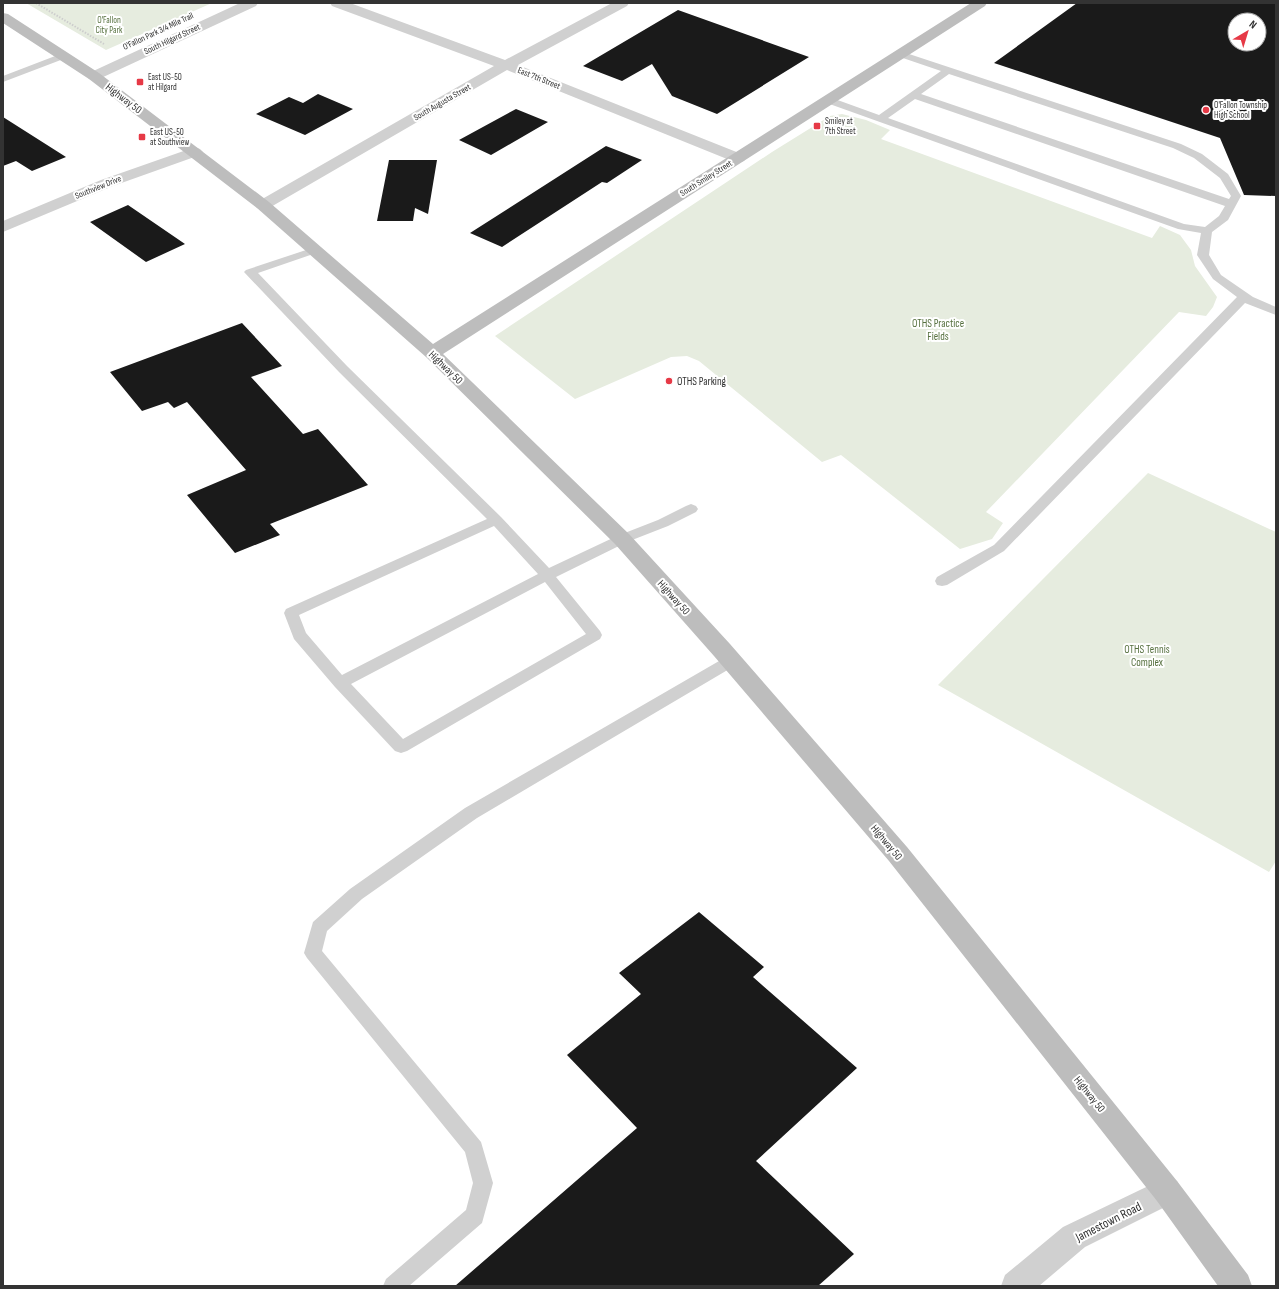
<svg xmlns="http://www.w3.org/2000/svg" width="1279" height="1289" font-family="'Sofia Sans Condensed',sans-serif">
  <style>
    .green { fill: #e6ecdf }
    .building { fill: #1a1a1a; fill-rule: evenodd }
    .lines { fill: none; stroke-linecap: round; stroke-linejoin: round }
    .path { stroke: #cdcdcd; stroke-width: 2; stroke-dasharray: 1.5 1.5; stroke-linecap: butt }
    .lane { fill: #d0d0d0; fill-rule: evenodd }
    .street { fill: #d0d0d0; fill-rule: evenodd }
    .secondary { fill: #bdbdbd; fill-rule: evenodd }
    .poi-dot { fill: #e63946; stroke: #fff; stroke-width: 1.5 }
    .labels { text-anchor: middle; stroke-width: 4; stroke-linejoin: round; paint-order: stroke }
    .far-park-label { font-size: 9px; fill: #56703f; stroke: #fff }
    .far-street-label { font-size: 9px; fill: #333; stroke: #fff }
    .far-poi-label { font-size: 9px; fill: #333; stroke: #fff; text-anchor: start }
    .street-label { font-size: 11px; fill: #333; stroke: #fff }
    .park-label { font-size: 11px; fill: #56703f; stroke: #fff }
    .poi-label { font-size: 11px; fill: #333; stroke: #fff; text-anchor: start }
    .near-street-label { font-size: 13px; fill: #333; stroke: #fff }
  </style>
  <rect width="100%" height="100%" fill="#fff"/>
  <path class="green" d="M26,3H212L106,50Z
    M842,114L866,120L890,130L881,139L1152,238L1160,226L1180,235L1191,250L1195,266L1217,297L1213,307L1206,316L1179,312L986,512L1003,523L992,539L960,549L841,455L822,462L699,361L687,356L671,357L575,399L495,336L772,152L830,116Z
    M1148,473L1276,532V861L1269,872L938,685Z"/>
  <path class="building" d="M1077,3H1276V196L1244,195L1220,138L994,63ZM1235,20H1259V44H1235Z
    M678,10L809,57L717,114L672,96L652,64L622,81L583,66Z
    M318,94L353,109L305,135L256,114L289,97L303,103Z
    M516,109L548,122L491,155L459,140Z
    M3,117L66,157L32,171L16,161L3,166Z
    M606,146L642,160L607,183L602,182L502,247L470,233Z
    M389,160H437L428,214L415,208L413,221H377Z
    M128,205L185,244L146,262L90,222Z
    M242,323L282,366L251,377L303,434L318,429L368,485L270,524L280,535L235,553L187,495L246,470L187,402L174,408L168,402L142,411L110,372Z
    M699,912L764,967L753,977L857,1068L756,1161L854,1254L818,1286H455L637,1128L567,1055L641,994L619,973Z"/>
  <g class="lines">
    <path class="path" d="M36,3L104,44"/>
    <path class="lane" d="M900,51L1181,144L1202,154L1228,174L1241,196L1228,220L1212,232L1209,255L1221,275L1253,297L1276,307V315L1245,303L1004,551L947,585L942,586L937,585L935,581L937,577L994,545L1237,297L1213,279L1197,255L1201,233L1178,229L824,102L823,100L828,97L832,98L879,115L941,71L897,56L895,54ZM949,74L1173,148L1194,158L1220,178L1231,196L1229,199L921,94ZM915,99L1225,206L1219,216L1205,227L1184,224L888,118Z
      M63,53L66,54L68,56L66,58L3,82V76Z
      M315,247L319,248L321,250L319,252L258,273L347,366L501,517L549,568L617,536L658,520L686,506L691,504L696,506L698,509L696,512L668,526L627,542L556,577L600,631L602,635L600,639L407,751L401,753L395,751L335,687L294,639L284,613L286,609L487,519L339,372L244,272L246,270ZM494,526L538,574L342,675L306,633L299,615ZM545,582L586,634L403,739L351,684Z
      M731,655L736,657L739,661L736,665L477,818L362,899L327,931L322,951L481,1142L493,1183L482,1223L409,1286H383L386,1279L466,1210L473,1183L465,1152L307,958L304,953L313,922L350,889L465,808L726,657Z"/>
    <path class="street" d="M240,3H258L256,6L99,79L94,80L89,79L87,76L89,73Z
      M330,3H350L505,60L612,3H629L627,6L518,65L744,155L746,158L744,161L738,163L732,161L507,70L269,208L263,210L257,208L255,205L257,202L494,66L332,6Z
      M195,147L200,149L203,152L200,155L113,186L3,232V221L101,180Z
      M1167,1177L1177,1181L1182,1191L1177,1201L1085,1247L1039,1286H1001L1005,1275L1063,1227Z"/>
    <path class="secondary" d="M971,3H987L985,6L443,354L629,534L730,644L907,847L1177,1181L1248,1275L1252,1286H1218L1157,1201L889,861L714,656L615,544L426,357L257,208L89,79L3,23V13L8,14L99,73L269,202L433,344Z"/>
  </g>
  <g class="poi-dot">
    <rect x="136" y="78" width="8" height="8" rx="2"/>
    <circle cx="1206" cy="110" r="4"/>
    <rect x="813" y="122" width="8" height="8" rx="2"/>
    <rect x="138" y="133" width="8" height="8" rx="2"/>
    <circle cx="669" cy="381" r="4"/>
  </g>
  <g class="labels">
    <g class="far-park-label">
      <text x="109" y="23">O'Fallon<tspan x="109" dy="10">City Park</tspan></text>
    </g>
    <g class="far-street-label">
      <text transform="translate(158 31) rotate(-25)" y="3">O'Fallon Park 3/4 Mile Trail</text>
      <text transform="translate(172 39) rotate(-25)" y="3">South Hilgard Street</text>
      <text transform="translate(539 78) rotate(22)" y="3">East 7th Street</text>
      <text transform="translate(442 102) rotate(-30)" y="3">South Augusta Street</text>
      <text transform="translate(706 178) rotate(-32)" y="3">South Smiley Street</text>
      <text transform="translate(98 187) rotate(-22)" y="3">Southview Drive</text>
    </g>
    <g class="far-poi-label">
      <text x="148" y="80">East US-50<tspan x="148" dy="10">at Hilgard</tspan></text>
      <text x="1214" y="108">O'Fallon Township<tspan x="1214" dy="10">High School</tspan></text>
      <text x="825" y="124">Smiley at<tspan x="825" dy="10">7th Street</tspan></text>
      <text x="150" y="135">East US-50<tspan x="150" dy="10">at Southview</tspan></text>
    </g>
    <g class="street-label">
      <text transform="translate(124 98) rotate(37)" y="4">Highway 50</text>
      <text transform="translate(446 367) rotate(44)" y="4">Highway 50</text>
      <text transform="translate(674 597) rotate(48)" y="4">Highway 50</text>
      <text transform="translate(887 842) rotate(50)" y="4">Highway 50</text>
      <text transform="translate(1090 1094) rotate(51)" y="4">Highway 50</text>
    </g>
    <g class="park-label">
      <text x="938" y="327">OTHS Practice<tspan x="938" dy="13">Fields</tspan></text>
      <text x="1147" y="653">OTHS Tennis<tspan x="1147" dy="13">Complex</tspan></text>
    </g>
    <g class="poi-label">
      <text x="677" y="385">OTHS Parking</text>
    </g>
    <g class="near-street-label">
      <text transform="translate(1108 1221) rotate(-27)" y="5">Jamestown Road</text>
    </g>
  </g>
  <rect width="1279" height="1289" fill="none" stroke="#333333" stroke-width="8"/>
  <g transform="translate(1247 32) rotate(38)"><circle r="19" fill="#ffffff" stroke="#adadad"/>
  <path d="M0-3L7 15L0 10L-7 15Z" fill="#e63946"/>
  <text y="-6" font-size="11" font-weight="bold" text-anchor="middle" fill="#333333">N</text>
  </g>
</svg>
